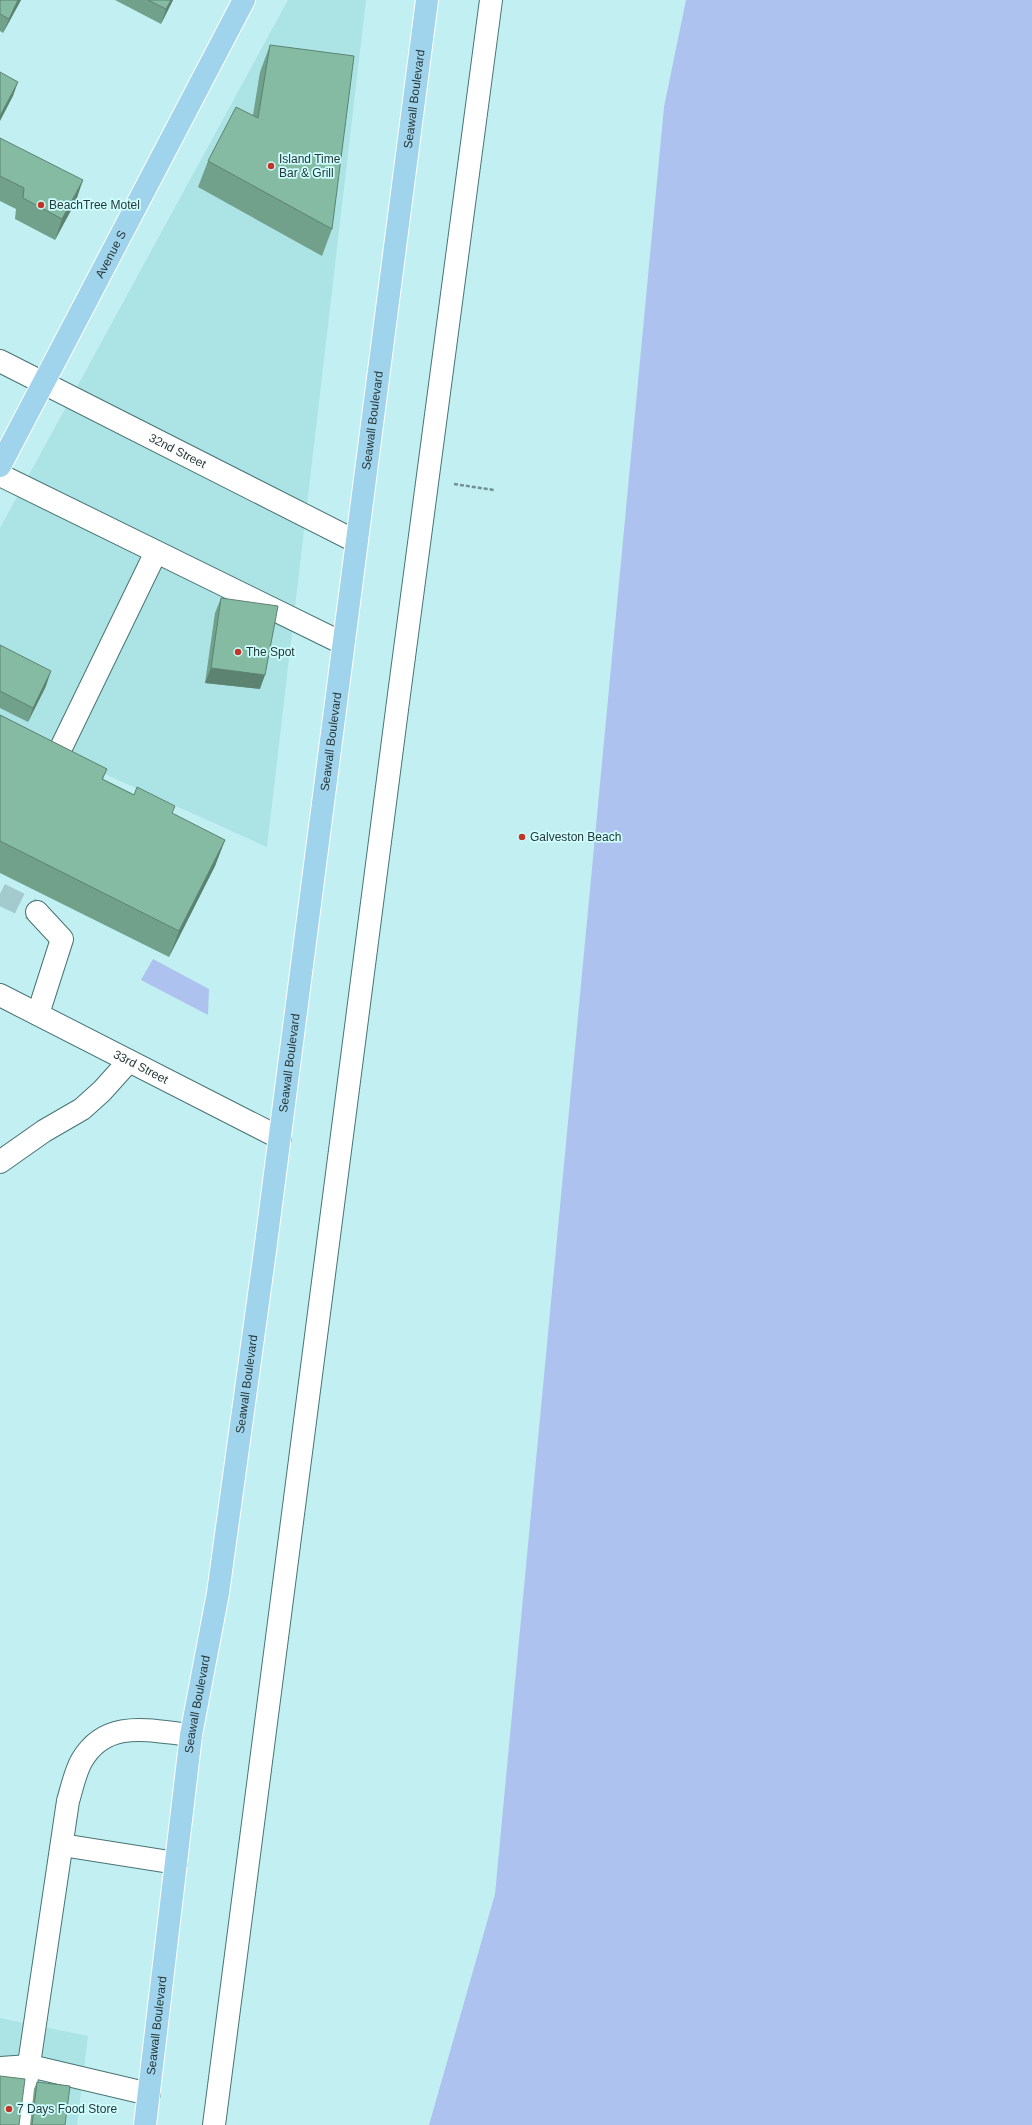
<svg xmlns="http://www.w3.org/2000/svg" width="1032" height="2125" font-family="Arial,sans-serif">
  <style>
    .built { fill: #ace3e5 }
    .water { fill: #adc2ef }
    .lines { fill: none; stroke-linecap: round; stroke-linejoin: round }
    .minor-tunnel { stroke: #a3cbcd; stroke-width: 22; stroke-dasharray: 22 11; stroke-linecap: butt }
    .minor-casing { stroke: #487374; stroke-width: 24 }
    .major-casing { stroke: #fff; stroke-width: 24 }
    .path { stroke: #719192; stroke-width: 2.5; stroke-dasharray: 4 2; stroke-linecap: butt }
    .minor { stroke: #fff; stroke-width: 22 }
    .major { stroke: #a0d3ec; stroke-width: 22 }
    .wall { fill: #72a18b }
    .shaded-wall { fill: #5c8371 }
    .building { fill: #84bba2; stroke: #5c8371 }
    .poi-dot { fill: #c13426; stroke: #cffeff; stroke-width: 1.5 }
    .labels { text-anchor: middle; stroke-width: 3.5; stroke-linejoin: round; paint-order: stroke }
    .street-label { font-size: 12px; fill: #253738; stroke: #cffeff }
    .poi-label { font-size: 12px; fill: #253738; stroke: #cffeff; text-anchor: start }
  </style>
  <rect width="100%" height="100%" fill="#c2f0f2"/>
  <path class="built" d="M288,0H366L267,847L0,727V528Z
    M0,2018L88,2036L77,2125H0Z"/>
  <path class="water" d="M686,0H1032V2125H429L495,1894L664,107Z
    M153,959L209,989L208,1015L141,980Z"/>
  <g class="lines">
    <path class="minor-tunnel" d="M0,894L37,912"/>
    <defs>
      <g id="minor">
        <path id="s1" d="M0,361L355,541"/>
        <path d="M0,475L342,643"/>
        <path d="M0,729L48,754L60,750L156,552"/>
        <path d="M37,912L62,939L38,1014"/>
        <path id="s2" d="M0,995L280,1138"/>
        <path d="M0,1162L44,1131L82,1109L102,1091L129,1061"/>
        <path d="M62,1845L176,1863"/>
        <path d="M0,2068L30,2066L149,2094"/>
        <path d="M20,2125L68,1801C72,1788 75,1772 82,1760C107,1718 150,1731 191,1735"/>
        <path d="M214,2125L398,702L491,0"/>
      </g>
      <g id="major">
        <path id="s3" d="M0,466L244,0"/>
        <path id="s4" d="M145,2125L191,1735L218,1593L265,1251L427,0"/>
      </g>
    </defs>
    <use href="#minor" class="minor-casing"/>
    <use href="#major" class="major-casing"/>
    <path class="path" d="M454,484L494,490"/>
    <use href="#minor" class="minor"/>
    <use href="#major" class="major"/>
  </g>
  <path class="wall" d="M0,0H21L3,33L0,31Z
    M115,0H173L161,24Z
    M270,45L332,229L322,256L198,187L208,161L253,115L260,72Z
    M0,138L76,201L55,240L15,219L16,209L0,201Z
    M221,598L260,689L205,683L215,613Z
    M0,645L46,686L28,722L0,708Z
    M0,715L107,769L103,779L225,840L215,866L169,957L0,873Z
    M37,2082L65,2125H30L34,2089Z"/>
  <path class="shaded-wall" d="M18,0H21L3,33L9,19Z
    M171,0H173L161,24L166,9Z
    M18,82L13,96L0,121V116Z
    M83,180L76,201L55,240L62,219Z
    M211,668L265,675L260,689L205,683Z
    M51,671L46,686L28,722L33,708Z
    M225,840L215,866L169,957L179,931Z"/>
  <path class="building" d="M0,0H18L9,19L0,14Z
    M148,0H171L166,9Z
    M270,45L354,56L332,229L208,161L236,107L258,118Z
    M0,72L18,82L0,116Z
    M0,138L83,180L62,219L23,198L24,188L0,176Z
    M221,598L278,606L265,675L211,668Z
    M0,645L51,671L33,708L0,691Z
    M0,715L107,769L102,779L134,795L137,787L175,806L172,813L225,840L179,931L0,841Z
    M0,2076L25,2079L19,2125H0Z
    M37,2082L70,2086L65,2125H32Z"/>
  <g class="poi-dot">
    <circle cx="271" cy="166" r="4"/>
    <circle cx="41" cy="205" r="4"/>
    <circle cx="238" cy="652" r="4"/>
    <circle cx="522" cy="837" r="4"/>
    <circle cx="9" cy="2109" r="4"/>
  </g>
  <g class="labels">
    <g class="street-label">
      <text dy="4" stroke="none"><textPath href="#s4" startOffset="2044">Seawall Boulevard</textPath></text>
      <text dy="4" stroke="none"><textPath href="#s3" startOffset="239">Avenue S</textPath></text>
      <text dy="4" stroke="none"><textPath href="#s4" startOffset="1720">Seawall Boulevard</textPath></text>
      <text dy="4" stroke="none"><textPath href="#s1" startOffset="199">32nd Street</textPath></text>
      <text dy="4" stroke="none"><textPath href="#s4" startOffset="1396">Seawall Boulevard</textPath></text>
      <text dy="4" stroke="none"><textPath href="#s4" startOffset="1072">Seawall Boulevard</textPath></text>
      <text dy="4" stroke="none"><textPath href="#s2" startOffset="158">33rd Street</textPath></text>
      <text dy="4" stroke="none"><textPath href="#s4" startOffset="748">Seawall Boulevard</textPath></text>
      <text dy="4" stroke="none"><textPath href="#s4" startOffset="424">Seawall Boulevard</textPath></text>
      <text dy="4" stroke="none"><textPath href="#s4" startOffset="100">Seawall Boulevard</textPath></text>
    </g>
    <g class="poi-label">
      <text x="279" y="163">Island Time<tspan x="279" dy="14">Bar &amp; Grill</tspan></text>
      <text x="49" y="209">BeachTree Motel</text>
      <text x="246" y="656">The Spot</text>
      <text x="530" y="841">Galveston Beach</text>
      <text x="17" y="2113">7 Days Food Store</text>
    </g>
  </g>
</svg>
